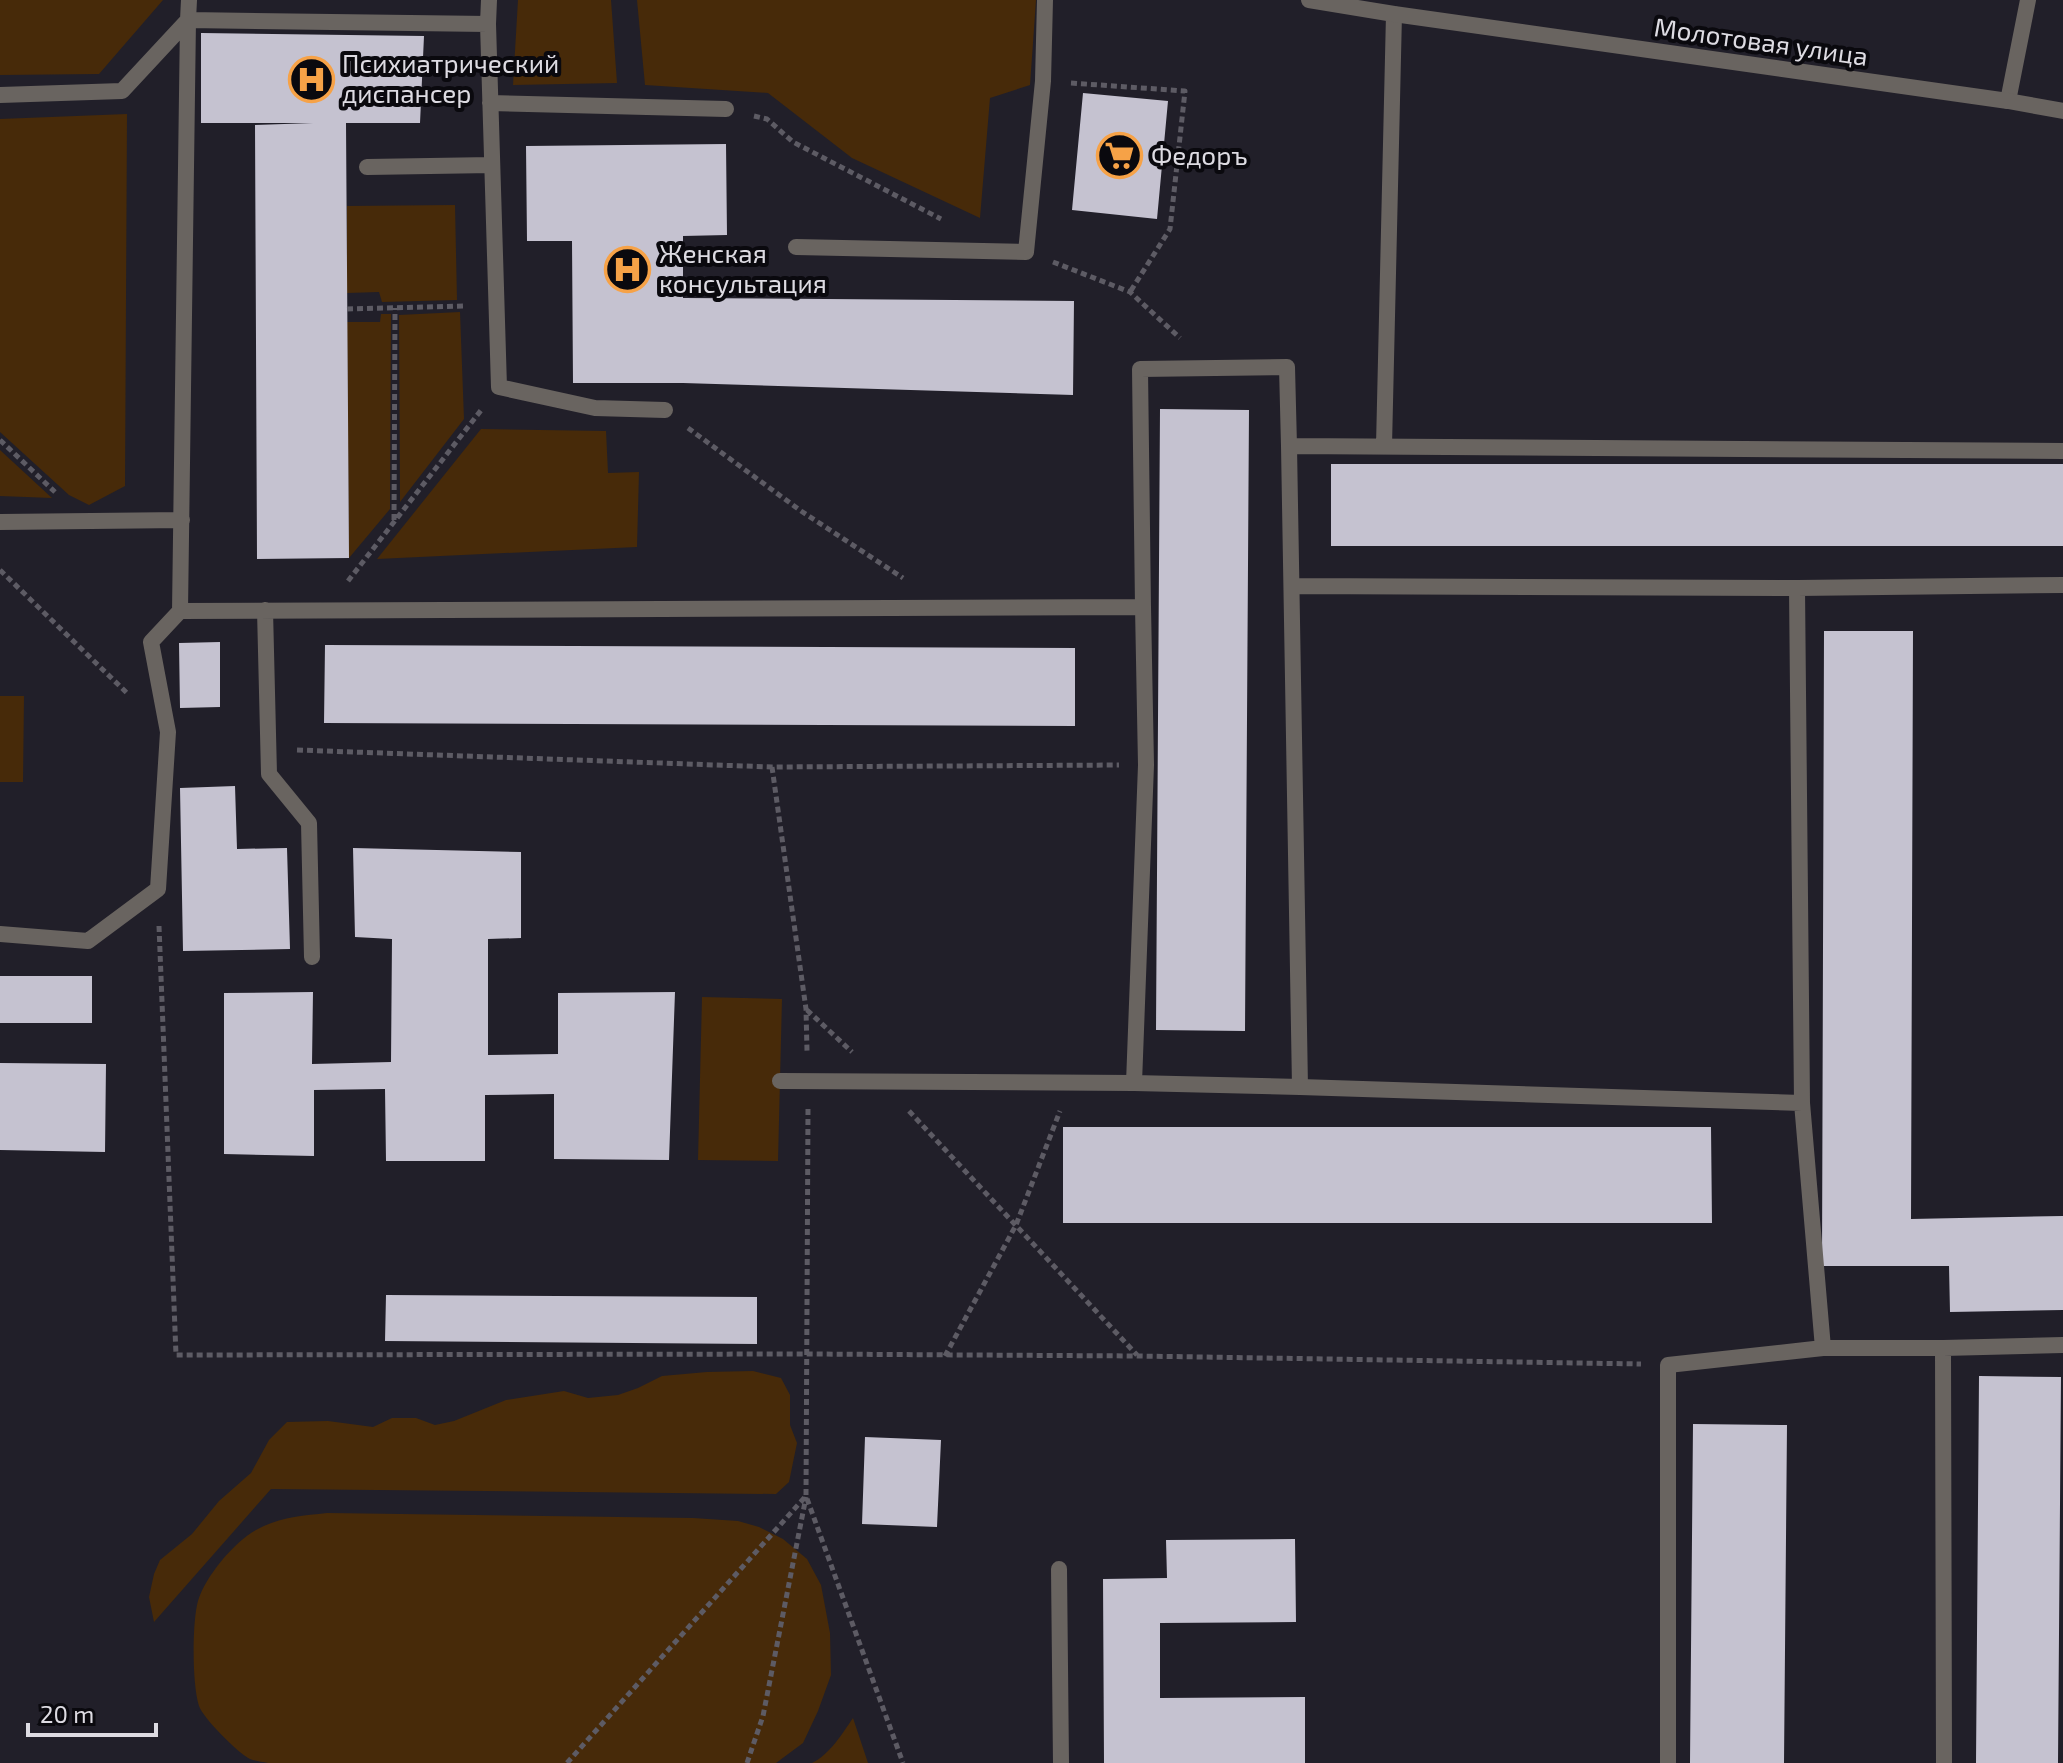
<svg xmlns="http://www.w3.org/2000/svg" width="2063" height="1763" font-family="'Exo 2',sans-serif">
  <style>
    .green { fill: #472a09 }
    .building { fill: #c5c2d0 }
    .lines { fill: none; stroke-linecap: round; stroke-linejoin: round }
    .path { stroke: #5d5b64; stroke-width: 5; stroke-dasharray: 6 4; stroke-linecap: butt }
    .service { stroke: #696460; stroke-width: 16 }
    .minor { stroke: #696460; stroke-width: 16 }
    .tertiary { stroke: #696460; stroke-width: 16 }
    .labels { text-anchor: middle; stroke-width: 8; stroke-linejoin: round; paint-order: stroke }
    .street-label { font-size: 26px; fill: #dddbe2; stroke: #0a090e }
    .poi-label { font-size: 26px; fill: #dddbe2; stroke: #0a090e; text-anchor: start }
  </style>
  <rect width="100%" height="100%" fill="#211f29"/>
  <path class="green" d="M0,0H163L99,74L0,75Z
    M518,0H611L617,83L513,85Z
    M637,0H1036L1030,85L990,98L980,218L852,158L768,93L645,85Z
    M127,114L125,486L89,505L69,495L0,432V119Z
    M455,205L457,300L382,302L379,292L347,293V206Z
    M460,312L464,419L400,502L399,315Z
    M381,314H391L390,509L349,558L347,322H380Z
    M481,429L606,431L608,473L639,472L637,547L377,559Z
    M0,450L52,498L0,496Z
    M0,696H24L23,782H0Z
    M702,997L782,999L778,1161L698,1160Z
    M753,1371L781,1378L790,1395V1425L797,1443L789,1482L776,1494L271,1489L154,1622L149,1597L154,1574L160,1560L192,1534L219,1501L251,1473L269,1440L287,1422L328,1421L373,1427L392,1418H416L435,1425L454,1421L506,1400L564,1391L588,1398L618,1395L638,1388L662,1376L707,1372Z
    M327,1513L693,1518L738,1521L759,1527L783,1539L807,1559L821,1585L830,1633L831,1675L818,1711L803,1743L776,1763H268C262,1762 255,1761 250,1759C238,1753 203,1718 199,1706C192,1685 192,1622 198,1601C205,1577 234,1542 256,1530C279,1517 301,1516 327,1513Z
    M853,1718L868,1763H812C830,1754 842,1734 853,1718Z"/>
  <path class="building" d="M201,33L424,36L420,123H346L349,558L257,559L255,125L313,123H201Z
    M1083,93L1168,101L1157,219L1072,210Z
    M726,144L727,235L683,236V298L1074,301L1073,395L683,383H573L572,241H527L526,146Z
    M1160,409L1249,410L1245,1031L1156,1030Z
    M1331,464H2063V546H1331Z
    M1824,631H1913L1911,1219L2063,1216V1310L1950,1312L1949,1266H1822Z
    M220,642V707L180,708L179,643Z
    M325,645L1075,648V726L324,723Z
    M235,786L237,849L287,848L290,949L183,951L180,788Z
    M353,848L521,852V938L488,939V1055L558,1054V993L675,992L669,1160L554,1159V1094L485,1095V1161H386L385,1089L314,1090V1156L224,1154V993L313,992L312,1064L391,1062L392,939L355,937Z
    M0,976H92V1023H0Z
    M0,1063L106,1064L105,1152L0,1150Z
    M1063,1127H1711L1712,1223H1063Z
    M386,1295L757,1297V1344L385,1341Z
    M1979,1376L2061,1377L2058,1763H1976Z
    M1693,1424L1787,1425L1784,1763H1690Z
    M865,1437L941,1440L937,1527L862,1524Z
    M1295,1539L1296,1622L1160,1623V1698L1305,1697V1763H1104L1103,1579L1167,1578L1166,1540Z"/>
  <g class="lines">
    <path class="path" d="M1071,83L1185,91L1170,229L1130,292
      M754,116L767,119L793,142L941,219
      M1053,262L1130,292L1180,338
      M347,309L466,306
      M688,428L801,511L903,578
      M0,440L55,492
      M394,520L395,308
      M0,570L129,695
      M348,581L482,409
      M297,750L772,767L1119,765
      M772,767L806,1009L807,1051
      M159,926L176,1355L808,1354L1138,1356L1641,1364
      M807,1010L852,1052
      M808,1109L806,1496L903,1763
      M909,1111L1137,1355
      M945,1356L1016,1225L1060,1111
      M567,1763L806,1496
      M747,1763L763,1716L806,1497"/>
    <path class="service" d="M489,0L488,24L499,387L595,408L665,410
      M488,24L188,20L180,611L1143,607L1146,765L1134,1083
      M0,95L122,91L188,20L189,0
      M490,103L726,109
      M367,167L492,165
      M796,247L1026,252L1043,81L1045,0
      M1384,446L1394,14
      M2063,451L1289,446L1300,1087L1802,1103L1797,588L2063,585
      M0,522L182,520
      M1292,586L1797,588
      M1143,607L1140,369L1287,367L1289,446
      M265,610L269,774L309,823L312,957
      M0,934L88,941L158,889L168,732L151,642L180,611
      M780,1081L1134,1083L1300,1087
      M1802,1103L1823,1348
      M1943,1348L1944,1763
      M1059,1569L1061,1763
      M1668,1763V1365L1823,1348H1943L2063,1345"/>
    <path class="minor" d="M2008,101L2028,0"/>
    <path class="tertiary" d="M1309,0L1394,14L2008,101L2063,111"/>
  </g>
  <defs>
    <symbol id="hospital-ring" viewBox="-11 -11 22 22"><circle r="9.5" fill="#0a090e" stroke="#f6a247" stroke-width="1.5"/><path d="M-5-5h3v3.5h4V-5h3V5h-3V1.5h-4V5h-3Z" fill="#f6a247"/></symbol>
    <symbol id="supermarket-ring" viewBox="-11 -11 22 22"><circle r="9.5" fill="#0a090e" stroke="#f6a247" stroke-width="1.5"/><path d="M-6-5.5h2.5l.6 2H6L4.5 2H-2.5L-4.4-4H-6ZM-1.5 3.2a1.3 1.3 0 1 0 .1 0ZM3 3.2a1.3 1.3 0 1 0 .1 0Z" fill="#f6a247"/></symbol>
  </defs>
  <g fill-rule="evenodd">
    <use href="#hospital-ring" x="286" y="54" width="51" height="51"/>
    <use href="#supermarket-ring" x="1094" y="130" width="51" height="51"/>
    <use href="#hospital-ring" x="602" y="244" width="51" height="51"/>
  </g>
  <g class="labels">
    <g class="street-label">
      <text transform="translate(1761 42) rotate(8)" y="9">Молотовая улица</text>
    </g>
    <g class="poi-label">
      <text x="342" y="73">Психиатрический<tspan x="342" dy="30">диспансер</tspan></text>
      <text x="1151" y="165">Федоръ</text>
      <text x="659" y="263">Женская<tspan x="659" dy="30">консультация</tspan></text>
    </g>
  </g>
  <path d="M28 1723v12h128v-12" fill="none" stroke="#dddbe2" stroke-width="4"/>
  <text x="40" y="1723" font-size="24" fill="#dddbe2" stroke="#0a090e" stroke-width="6" paint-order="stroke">20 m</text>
</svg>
